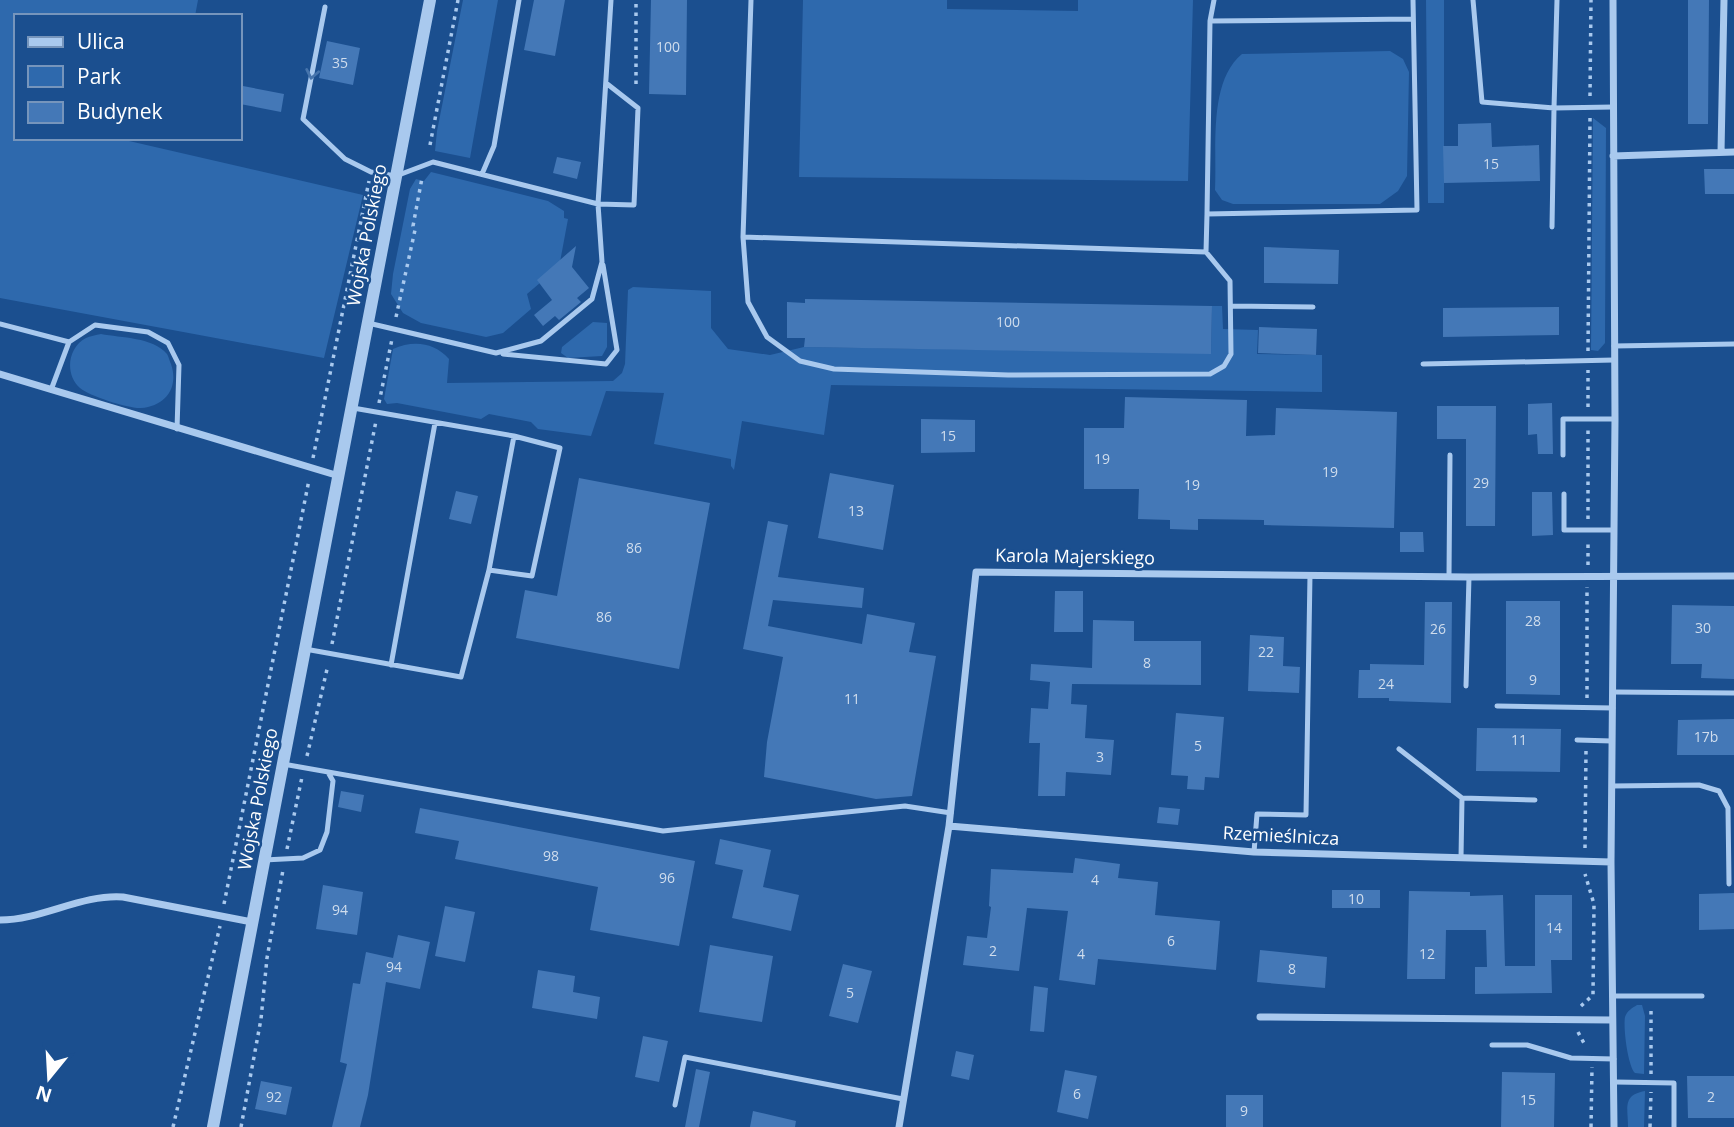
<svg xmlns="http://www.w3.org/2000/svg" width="1734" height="1127" font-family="'Open Sans',sans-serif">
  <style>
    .green { fill: #2e69ad }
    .building { fill: #4478b7 }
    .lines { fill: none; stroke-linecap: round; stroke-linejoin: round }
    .path { stroke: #a9c9ee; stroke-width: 3.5; stroke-dasharray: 3.5 5; stroke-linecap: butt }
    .service { stroke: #a9c9ee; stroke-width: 5 }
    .minor { stroke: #a9c9ee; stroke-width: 7 }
    .tertiary { stroke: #a9c9ee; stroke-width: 12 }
    .oneway { stroke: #4674ac }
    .labels { text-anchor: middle; stroke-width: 5; stroke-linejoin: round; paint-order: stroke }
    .number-label { font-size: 14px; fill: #d0dded }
    .street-label { font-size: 18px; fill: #fff; stroke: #1b4f8f }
  </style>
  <rect width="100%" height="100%" fill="#1b4f8f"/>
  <path class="green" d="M0,0H198L195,16H16V138H116L363,195L324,358L0,298Z
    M463,0H498L470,158L435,151L437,131Z
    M803,0H947V9L1078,11V0H1193L1188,181L799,177Z
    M1426,0H1444V203H1428Z
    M1390,51L1403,59L1409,72L1407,176L1398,191L1380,204H1233L1222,200L1215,190C1217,148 1208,82 1242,54Z
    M1593,118L1606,128L1605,343L1598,351L1591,350Z
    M431,172L548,201L564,211V218L568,219L560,262L561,265L527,294L531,309L503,333L486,337L421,323L403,313L391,294L393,274L410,189L416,179L424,181Z
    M633,287L711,291V328L728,349L770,355L804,347L1211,353L1212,306H1222L1223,329L1258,330L1257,354L1322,355V392L831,385L824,435L742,421L734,470L731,466V459L654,444L664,393L606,391L591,436L538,429L531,422L489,414L481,419L397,403L387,404L384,399L393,349C413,340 434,342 449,359L447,383L613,381L622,373L625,364L628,290Z
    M593,322L607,323V347L602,356L568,358L561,353L562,347Z
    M101,334C121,338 153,337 167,354C168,355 170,362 171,364C179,387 166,406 141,408C130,409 89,396 80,388C65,375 67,348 86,338C90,336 96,335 101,334Z
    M1637,1005H1642L1645,1016L1644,1074L1635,1073C1628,1066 1623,1028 1625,1017C1627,1011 1632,1008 1637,1005Z
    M1645,1091L1644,1127H1628C1628,1108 1622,1095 1645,1091Z"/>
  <path class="building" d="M534,0H565L555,56L524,50Z
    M651,0H687L686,95L649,94Z
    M1688,0H1709L1708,124H1688Z
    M327,41L360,48L353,85L319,78Z
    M243,86L284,94L281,112L240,104Z
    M1491,123L1492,147L1539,145L1540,181L1444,183L1443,146H1458V124Z
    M557,157L581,162L577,179L553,173Z
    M1704,169H1734V194H1705Z
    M576,246L572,267L589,288L577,298L581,302L559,320L555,316L543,326L534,315L552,300L537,280Z
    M1264,247L1339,250L1338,284L1264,283Z
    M805,299L1212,306L1211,354L804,347L805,338H787V302L805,303Z
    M1559,307V335L1443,337V308Z
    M1259,327L1317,329L1316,355L1258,353Z
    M1125,397L1247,400L1246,436L1275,435L1276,408L1397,412L1394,528L1264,525V520L1198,519V530L1170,529V520L1138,519L1139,489H1084V428H1124Z
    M1552,403L1553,454H1538L1537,434L1528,435V404Z
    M1437,406H1496L1495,526H1466V439H1437Z
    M921,419L975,420V452L921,453Z
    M830,473L894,485L883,550L818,538Z
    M579,478L710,503L679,669L516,638L525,590L557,596Z
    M456,491L478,496L471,524L449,519Z
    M1532,492H1552L1553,535L1532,536Z
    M768,521L788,525L778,577L864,588L862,608L773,600L768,626L862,644L867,614L915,623L909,652L936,656L912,796L876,799L764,777L767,742L783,657L743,649Z
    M1400,532H1423L1424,552H1400Z
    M1055,591H1083V632H1054Z
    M1506,601H1560V695L1506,694Z
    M1425,602H1452L1451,703L1389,701V698H1358L1359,670H1370V664L1424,665Z
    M1672,605L1734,606V679L1701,678L1702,664H1671Z
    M1093,620L1134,621V641H1201V685L1072,684L1071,704L1087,705L1085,738L1114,740L1111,775L1066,772L1065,796H1038L1040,743H1029L1031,708L1048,709L1050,682L1030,680L1031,664L1092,668Z
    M1250,635L1284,637L1283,666L1300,667L1299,693L1248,691Z
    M1176,713L1224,717L1219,778L1205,777L1204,790L1187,789L1188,776L1171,775Z
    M1734,719V755H1677L1678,720Z
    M1477,728L1561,729L1560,772L1476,771Z
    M341,791L364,795L361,812L338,807Z
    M1159,807L1180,809L1178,825L1157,823Z
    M420,808L695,861L679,946L590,930L598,887L455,859L459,841L415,833Z
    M720,839L771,850L763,887L799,895L791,931L732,918L743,870L715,864Z
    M1075,858L1120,864L1118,878L1158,882L1155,915L1220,921L1216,970L1098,959L1095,985L1059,980L1068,911L1027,908L1019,971L963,965L967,936L987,938L991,907L989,906L991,869L1073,873Z
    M323,885L363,892L357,935L316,929Z
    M1332,890H1380V908H1332Z
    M1409,891L1470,892V896L1503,895L1505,966H1535V895H1572V960H1551L1552,993L1475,994V967H1487L1486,930H1446L1445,979H1407Z
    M1734,893V929L1699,930V894Z
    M445,906L475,912L465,962L435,956Z
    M398,935L430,942L420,989L386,982L368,1095L360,1127H332L347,1064L340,1062L353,983L360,984L366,952L393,958Z
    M710,945L773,956L762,1022L699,1012Z
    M1260,950L1327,957L1325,988L1257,982Z
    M843,964L872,971L858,1023L829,1016Z
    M538,970L575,976L573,992L600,997L597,1019L532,1008Z
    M1034,986L1048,988L1044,1032L1030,1031Z
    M643,1036L668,1041L659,1082L635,1077Z
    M956,1051L974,1055L969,1080L951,1076Z
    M696,1069L710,1072L699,1127H685Z
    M1065,1070L1097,1076L1088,1119L1057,1112Z
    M1502,1072L1555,1073L1554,1127H1501Z
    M1687,1076H1734V1118H1688Z
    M261,1081L292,1087L286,1115L255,1109Z
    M1226,1095H1263V1127H1226Z
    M753,1111L796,1121L795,1127H750Z"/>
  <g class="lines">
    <path class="path" d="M636,84V0
      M1590,96L1591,0
      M430,145L458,0
      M396,317L415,230L413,226L422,178
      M1588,351L1590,118
      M379,403L392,339
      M1588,407V370
      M313,458L369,181
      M1588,519V429
      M1588,565V541
      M332,644L376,421
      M1587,698V587
      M307,756L328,665
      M1585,848L1586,751
      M287,849L302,777
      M224,904L309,480
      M1581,1006L1593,995L1594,904L1585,874
      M1578,1032L1586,1047
      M1651,1074V1008
      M173,1127L220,926
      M241,1127L261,1019L267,958L283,870
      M1591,1127L1592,1067
      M1650,1127L1651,1092"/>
    <path class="service" d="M751,0L743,237L1206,252L1207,214L1417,210L1413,0
      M1473,0L1482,102L1554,108L1557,0
      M325,7L303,119L345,159L371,172L396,176L433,162L598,204L611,0
      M1210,21L1413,19
      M482,174L494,146L519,0
      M1207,214L1210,21L1214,0
      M1552,227L1554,108L1613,107
      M743,237L748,302L767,337L800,361L834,369L1008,375L1210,374L1224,366L1231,354L1230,281L1206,252
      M1231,306L1313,307
      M368,323L496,353L541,341L592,299L602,262L598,204L634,205L638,108L606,83
      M0,324L69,342
      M1614,346L1734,344
      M503,354L606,364L617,350L603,265
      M1423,364L1614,360
      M51,390L69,342L95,325L148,332L168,343L179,365L177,429
      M1563,455V419H1615
      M1564,494V530H1614
      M489,570L514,436
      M1449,576L1450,455
      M305,649L461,677L489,570L532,576L560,448L514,436L353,408
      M391,665L435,423
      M1466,686L1469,577
      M1613,692L1734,693
      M1497,706L1613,708
      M1577,740L1612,741
      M1399,749L1462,798
      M283,764L663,831L905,806L951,813
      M1612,786L1699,785L1719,791L1728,808L1729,884
      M1254,852L1257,814L1306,815L1310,575
      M1461,858L1462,798L1535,800
      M264,860L303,858L320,850L327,832L333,781L329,774
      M1612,996H1702
      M1492,1045H1527L1571,1058L1614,1059
      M1615,1082L1674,1083V1127
      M675,1105L685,1057L903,1099"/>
    <path class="minor" d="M1613,0L1615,419L1611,862L1614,1127
      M1721,152L1724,0
      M1613,156L1734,152
      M0,374L339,476
      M949,826L1254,852L1611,862
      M0,920C42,920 81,894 123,897L252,922
      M1260,1017L1612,1020
      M899,1127L949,826L976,572L1469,577L1734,576"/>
    <path class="tertiary" d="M213,1127L430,0"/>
  </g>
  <defs><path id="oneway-chevron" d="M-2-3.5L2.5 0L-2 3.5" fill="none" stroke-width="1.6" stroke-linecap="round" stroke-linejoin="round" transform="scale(1.75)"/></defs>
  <use class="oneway" href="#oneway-chevron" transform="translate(312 74) rotate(101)"/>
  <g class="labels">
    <g class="number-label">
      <text x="668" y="52">100</text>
      <text x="340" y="68">35</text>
      <text x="1491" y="169">15</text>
      <text x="1008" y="327">100</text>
      <text x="948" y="441">15</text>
      <text x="1102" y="464">19</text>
      <text x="1330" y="477">19</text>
      <text x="1481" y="488">29</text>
      <text x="1192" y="490">19</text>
      <text x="856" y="516">13</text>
      <text x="634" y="553">86</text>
      <text x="604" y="622">86</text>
      <text x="1533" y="626">28</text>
      <text x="1703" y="633">30</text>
      <text x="1438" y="634">26</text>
      <text x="1266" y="657">22</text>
      <text x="1147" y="668">8</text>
      <text x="1533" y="685">9</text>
      <text x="1386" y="689">24</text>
      <text x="852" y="704">11</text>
      <text x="1706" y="742">17b</text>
      <text x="1519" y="745">11</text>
      <text x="1198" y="751">5</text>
      <text x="1100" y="762">3</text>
      <text x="551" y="861">98</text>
      <text x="667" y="883">96</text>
      <text x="1095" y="885">4</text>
      <text x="1356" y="904">10</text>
      <text x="340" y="915">94</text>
      <text x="1554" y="933">14</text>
      <text x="1171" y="946">6</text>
      <text x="993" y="956">2</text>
      <text x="1081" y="959">4</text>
      <text x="1427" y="959">12</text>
      <text x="394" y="972">94</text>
      <text x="1292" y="974">8</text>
      <text x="850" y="998">5</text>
      <text x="1077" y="1099">6</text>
      <text x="274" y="1102">92</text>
      <text x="1711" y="1102">2</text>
      <text x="1528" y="1105">15</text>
      <text x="1244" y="1116">9</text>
    </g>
    <g class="street-label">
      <text transform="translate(367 235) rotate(-79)" y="6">Wojska Polskiego</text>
      <text transform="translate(1075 557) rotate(1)" y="6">Karola Majerskiego</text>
      <text transform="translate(258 799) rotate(-79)" y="6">Wojska Polskiego</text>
      <text transform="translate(1281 836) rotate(3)" y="6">Rzemieślnicza</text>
    </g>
  </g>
  <rect x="14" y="14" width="228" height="126" fill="#1b4f8f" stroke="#7695bc" stroke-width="2"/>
  <rect x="28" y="37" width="35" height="10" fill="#a9c9ee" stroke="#7695bc" stroke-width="2"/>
  <text x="77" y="49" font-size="21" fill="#ffffff">Ulica</text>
  <rect x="28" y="66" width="35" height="21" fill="#2e69ad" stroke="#7695bc" stroke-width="2"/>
  <text x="77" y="84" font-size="21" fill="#ffffff">Park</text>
  <rect x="28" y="102" width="35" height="21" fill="#4478b7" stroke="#7695bc" stroke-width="2"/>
  <text x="77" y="119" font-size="21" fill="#ffffff">Budynek</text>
  <g transform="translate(49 1078) rotate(198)" stroke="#1b4f8f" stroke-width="5" paint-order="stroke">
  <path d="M0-5L12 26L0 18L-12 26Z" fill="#ffffff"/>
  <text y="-10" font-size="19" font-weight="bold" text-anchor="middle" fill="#ffffff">N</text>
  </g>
</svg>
